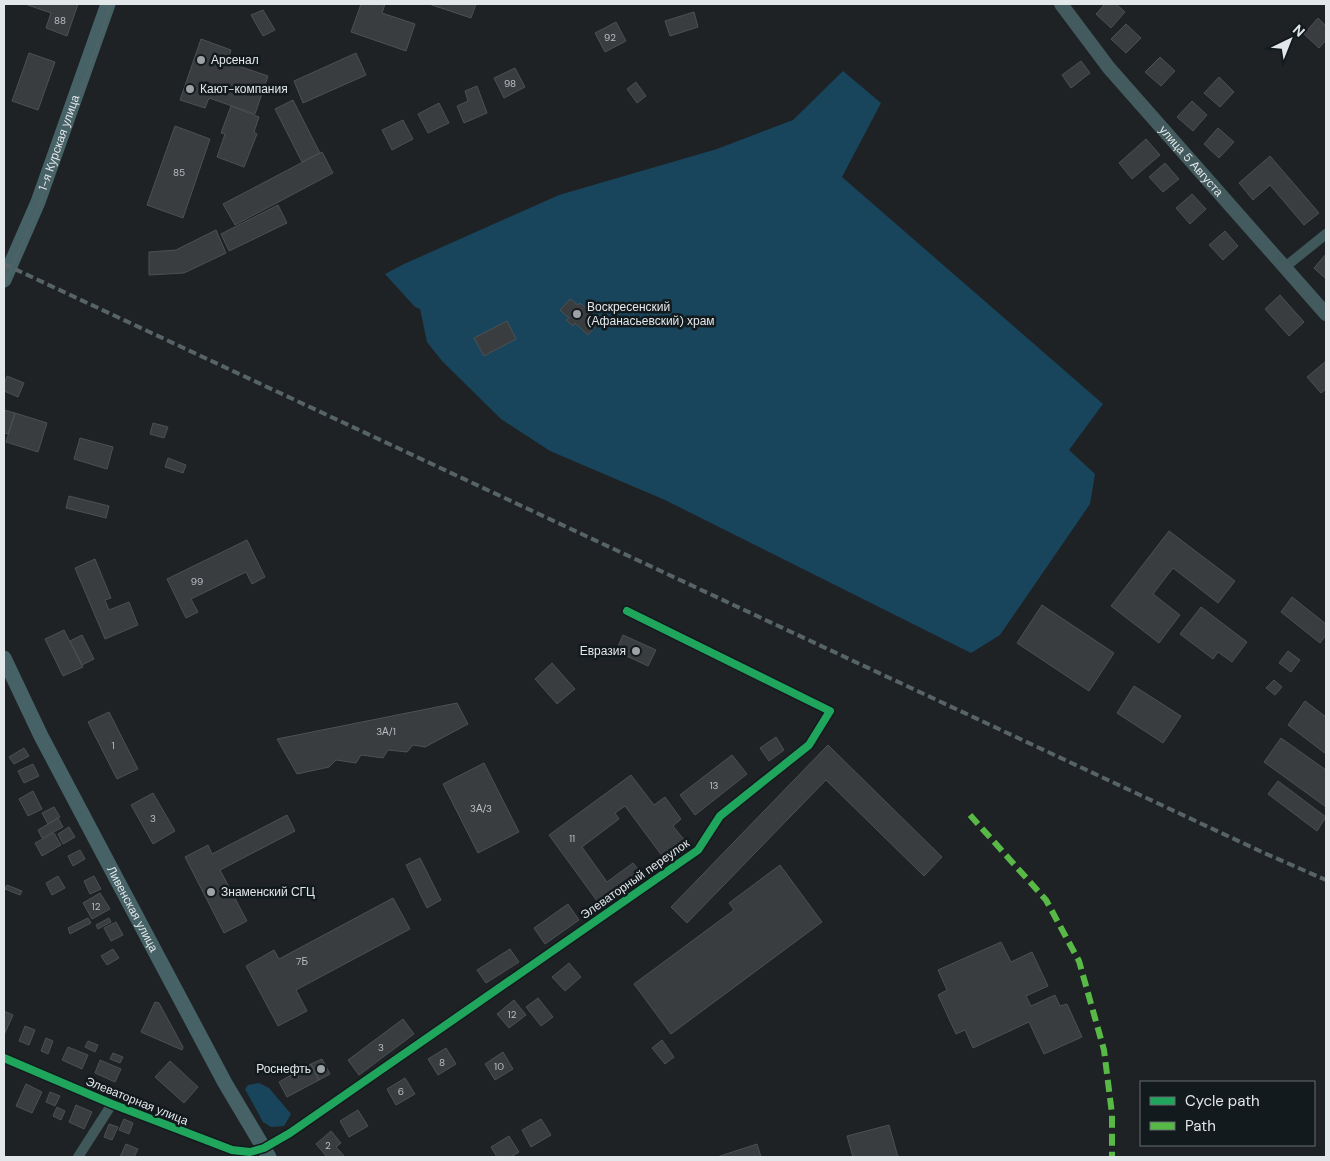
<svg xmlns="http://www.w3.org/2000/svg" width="1330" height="1161" font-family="'DM Sans',sans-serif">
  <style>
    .green { fill: #18455b }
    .building { fill: #3a3d40; stroke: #4d5053 }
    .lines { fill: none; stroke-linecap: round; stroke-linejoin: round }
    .minor { stroke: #41585b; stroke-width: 10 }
    .secondary { stroke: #435b5e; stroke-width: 14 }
    .primary { stroke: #466266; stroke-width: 15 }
    .tram { stroke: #576366; stroke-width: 1 }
    .rail { stroke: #576366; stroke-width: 4; stroke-dasharray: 8 4; stroke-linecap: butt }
    .quiet { stroke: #58b947; stroke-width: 6; stroke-dasharray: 12 6; stroke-linecap: butt }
    .cycleway-casing { stroke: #121a1e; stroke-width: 11 }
    .cycleway { stroke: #20a55d; stroke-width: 8 }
    .poi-dot { fill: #9da2a5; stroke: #121a1e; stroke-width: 2 }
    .labels { text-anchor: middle; stroke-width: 5; stroke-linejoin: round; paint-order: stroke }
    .number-label { font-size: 10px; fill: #b8bcc0 }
    .poi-label { font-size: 12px; fill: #e2e7ea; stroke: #121a1e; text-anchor: start }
    .street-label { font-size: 12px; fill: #e2e7ea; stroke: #121a1e }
  </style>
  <rect width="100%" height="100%" fill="#1e2225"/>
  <path class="green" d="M843,71L881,103L842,177L1103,404L1069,450L1095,474L1090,504L1000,635L971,653L665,500L550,451L501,419L442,361L427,342L420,309L415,307L385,274L404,264L559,195L717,149L793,120Z
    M259,1083L269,1088L291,1114L284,1126L271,1127L263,1122L245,1089L248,1085Z"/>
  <path class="building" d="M25,4H78L67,36L46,28L51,13Z
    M361,4H385L382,13L415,24L406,51L351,32Z
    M429,4H476L471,18Z
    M1105,4H1116L1125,12L1111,28L1096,14Z
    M263,10L275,30L263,36L251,15Z
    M694,12L698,27L670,36L665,21Z
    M1318,18L1326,26V40L1319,48L1304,34Z
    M616,22L626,41L605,52L595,33Z
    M1126,24L1141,38L1126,53L1111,39Z
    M201,39L231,50L227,62L268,76L255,114L209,98L205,108L180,100Z
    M29,53L55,62L38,110L12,101Z
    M356,53L366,75L303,103L294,81Z
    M1160,57L1175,71L1161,86L1145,72Z
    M1081,61L1090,73L1071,88L1062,75Z
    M515,68L525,87L504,98L494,78Z
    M1219,77L1234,92L1220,107L1204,93Z
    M636,82L646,96L637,103L627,89Z
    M477,86L487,113L464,123L457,106L468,101L465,91Z
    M293,100L320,153L302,162L275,109Z
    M1192,101L1207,115L1193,131L1177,117Z
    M439,103L449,123L428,133L418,114Z
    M231,106L259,117L254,132L257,134L244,167L217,157L225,134L221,133Z
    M403,120L413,139L392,150L382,130Z
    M175,126L210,139L183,218L147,205Z
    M1218,128L1234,142L1219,158L1204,144Z
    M1146,139L1160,155L1132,179L1119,163Z
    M322,152L333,173L235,225L223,204Z
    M1270,156L1319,213L1304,225L1270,185L1253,200L1239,183Z
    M1165,163L1179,179L1163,192L1149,177Z
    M1192,194L1206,209L1190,224L1176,208Z
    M278,205L287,223L229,251L221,234Z
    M216,230L226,253L184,273L149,275V252L176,250Z
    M1225,231L1238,246L1223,260L1209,245Z
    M1326,254V279L1314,268Z
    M1280,295L1304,322L1289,336L1265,309Z
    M570,299L578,305L580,303L587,309L585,311L598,323L588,335L575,323L573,326L566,320L569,318L560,310Z
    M507,321L516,339L484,356L474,338Z
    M1326,361V389L1321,393L1307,377Z
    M7,376L24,383L18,397L4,391V384Z
    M4,410L15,413L8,434L4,433Z
    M15,413L47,423L38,452L6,442Z
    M153,423L168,427L164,438L150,434Z
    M80,438L113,447L107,469L74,459Z
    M168,458L186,465L183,473L165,467Z
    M69,496L109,506L106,518L66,508Z
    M1169,531L1235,581L1218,603L1173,568L1153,594L1180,615L1159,643L1111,606Z
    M247,540L265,577L252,584L246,572L191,599L198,612L186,618L167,579Z
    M95,559L111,598L105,600L109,610L129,602L138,625L105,639L75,568Z
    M1292,597L1326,624V635L1320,643L1281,612Z
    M1042,605L1114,653L1089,691L1017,643Z
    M1201,607L1247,642L1232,662L1218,652L1213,659L1180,634Z
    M64,630L83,667L63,676L45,639Z
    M82,635L94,659L82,665L70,641Z
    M623,635L656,650L648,666L616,651Z
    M1288,651L1300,660L1291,672L1279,663Z
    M552,663L575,689L557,704L535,679Z
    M1274,680L1282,687L1275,695L1266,688Z
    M1134,686L1181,716L1163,743L1117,713Z
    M1305,701L1326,717V754L1288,725Z
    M457,703L468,724L425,747L413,745L407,752L388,750L383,758L361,755L356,763L336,760L329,767L297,774L277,739Z
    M109,712L138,769L117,779L88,722Z
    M776,737L784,750L769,761L760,748Z
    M1281,738L1326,770V807L1264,762Z
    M828,745L942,857L924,876L826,780L687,923L671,907Z
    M24,748L29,756L14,764L9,757Z
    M732,755L747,774L695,815L680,795Z
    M484,763L519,832L478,853L443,784Z
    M33,764L39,776L24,783L18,771Z
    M631,775L654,805L665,797L681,819L673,826L685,841L663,857L625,806L615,813L619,819L582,847L607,882L633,863L642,874L600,905L549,835Z
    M1278,781L1326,817L1317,831L1268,794Z
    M33,791L42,809L28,816L19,799Z
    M153,793L175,831L153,844L131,805Z
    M54,807L60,817L48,824L42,813Z
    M287,815L295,831L220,870L247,921L224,933L185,857L208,845L212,854Z
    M58,818L63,827L42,838L38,830Z
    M69,827L75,837L63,844L58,834Z
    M54,833L61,845L42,856L35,843Z
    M80,850L85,859L73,866L68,856Z
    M420,858L441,900L427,908L406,865Z
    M780,865L822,922L671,1034L634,984L734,910L729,903Z
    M58,876L65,888L52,895L46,883Z
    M94,876L101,889L90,894L84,881Z
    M7,885L22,891L20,895L5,889Z
    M100,893L110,909L92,919L83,903Z
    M393,898L410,929L296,990L307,1011L278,1026L246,966L274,950L279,959Z
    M568,904L579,920L545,944L534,928Z
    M88,918L91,923L70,934L68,928Z
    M109,918L111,922L98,929L96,925Z
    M116,922L123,935L111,941L104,928Z
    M1001,942L1011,962L1032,952L1048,986L1026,996L1031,1006L1055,995L1060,1006L1067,1004L1082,1037L1044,1054L1029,1022L973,1048L965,1030L956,1034L938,995L947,990L938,970Z
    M113,949L119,958L107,965L101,956Z
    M510,949L519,962L486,983L477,970Z
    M569,963L581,977L565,991L552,977Z
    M538,998L553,1017L541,1026L526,1007Z
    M514,1000L526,1015L509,1028L497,1014Z
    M155,1002L159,1003L183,1047L182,1050L141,1032Z
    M4,1011L13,1015L4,1035Z
    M403,1019L414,1034L359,1075L348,1060Z
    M25,1026L35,1030L29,1045L19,1041Z
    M46,1038L53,1041L48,1054L41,1051Z
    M662,1040L674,1057L665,1064L652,1048Z
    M88,1041L98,1045L95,1052L85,1047Z
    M68,1047L88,1055L82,1069L62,1060Z
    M446,1048L456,1064L438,1075L428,1059Z
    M503,1052L513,1069L495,1080L485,1064Z
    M113,1053L123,1057L120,1063L110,1059Z
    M322,1059L330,1074L319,1080L311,1064Z
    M100,1060L121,1069L115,1082L95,1073Z
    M170,1061L198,1087L184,1103L155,1077Z
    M311,1064L319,1080L287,1097L279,1082Z
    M405,1078L415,1094L396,1105L387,1089Z
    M26,1084L42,1092L32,1113L16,1106Z
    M50,1092L60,1096L55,1106L46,1102Z
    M76,1105L92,1112L84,1129L69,1122Z
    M57,1107L65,1111L61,1120L53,1116Z
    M358,1110L368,1126L349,1137L340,1121Z
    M124,1119L133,1123L129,1134L119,1130Z
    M541,1119L551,1135L531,1147L522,1130Z
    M109,1124L118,1127L112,1140L104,1137Z
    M889,1125L898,1157H853L847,1136Z
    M331,1131L341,1143L336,1147L345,1157H327L316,1144Z
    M509,1136L519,1152L511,1157H497L491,1147Z
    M126,1144L138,1149L134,1157H120Z
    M757,1144L761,1157H717Z"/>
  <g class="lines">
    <path class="minor" d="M1285,267L1326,234
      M4,1058L112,1104L232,1150L250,1152L264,1148L290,1133L698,850L720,816L809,745L830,711L627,611
      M78,1157L112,1104"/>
    <path class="secondary" id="s1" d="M1061,4L1109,68L1326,314"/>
    <g class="primary">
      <path id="s2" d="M4,280L38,202L108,4"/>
      <path id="s3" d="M4,658L41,736L116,878L225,1083L269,1157"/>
    </g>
    <path class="tram" d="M4,286L51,177L111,4"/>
    <path class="rail" d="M4,264L1262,852L1326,880"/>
    <path class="quiet" d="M970,815L1046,900L1079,961L1104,1050L1112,1114V1157"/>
    <defs>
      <path id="cycleway" d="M4,1058L112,1104L232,1150L250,1152L264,1148L290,1133L698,850L720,816L809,745L830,711L627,611"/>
    </defs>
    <use href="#cycleway" class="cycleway-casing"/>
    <use href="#cycleway" class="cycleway"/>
  </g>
  <g class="poi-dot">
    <circle cx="201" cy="60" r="5"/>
    <circle cx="190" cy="89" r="5"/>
    <circle cx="577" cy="314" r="5"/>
    <circle cx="636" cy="651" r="5"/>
    <circle cx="211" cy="892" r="5"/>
    <circle cx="321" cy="1069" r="5"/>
  </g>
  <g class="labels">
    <g class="number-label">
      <text x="60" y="24">88</text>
      <text x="610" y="41">92</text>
      <text x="510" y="87">98</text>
      <text x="179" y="176">85</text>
      <text x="197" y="585">99</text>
      <text x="386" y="735">3А/1</text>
      <text x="113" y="749">1</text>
      <text x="714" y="789">13</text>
      <text x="481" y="812">3А/3</text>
      <text x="153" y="822">3</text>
      <text x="572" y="842">11</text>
      <text x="96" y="910">12</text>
      <text x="302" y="965">7Б</text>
      <text x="512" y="1018">12</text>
      <text x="381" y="1051">3</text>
      <text x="442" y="1066">8</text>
      <text x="499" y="1070">10</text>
      <text x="401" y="1095">6</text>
      <text x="328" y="1149">2</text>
    </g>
    <g class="poi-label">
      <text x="211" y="64">Арсенал</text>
      <text x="200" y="93">Кают-компания</text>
      <text x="587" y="311">Воскресенский<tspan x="587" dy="14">(Афанасьевский) храм</tspan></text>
      <text x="626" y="655" text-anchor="end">Евразия</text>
      <text x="221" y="896">Знаменский СГЦ</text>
      <text x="311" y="1073" text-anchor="end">Роснефть</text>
    </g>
    <g class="street-label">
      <text dy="4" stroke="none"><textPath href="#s2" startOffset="148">1-я Курская улица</textPath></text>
      <text dy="4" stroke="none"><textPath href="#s1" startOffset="204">улица 5 Августа</textPath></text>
      <text transform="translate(635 879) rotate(-35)" y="4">Элеваторный переулок</text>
      <text dy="4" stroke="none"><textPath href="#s3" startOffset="282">Ливенская улица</textPath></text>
      <text transform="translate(137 1101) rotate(22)" y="4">Элеваторная улица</text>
    </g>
  </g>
  <rect width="1330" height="1161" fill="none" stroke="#e2e7ea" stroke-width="10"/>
  <rect x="1140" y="1081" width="175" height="65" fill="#121a1e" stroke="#656c70"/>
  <rect x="1150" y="1097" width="25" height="8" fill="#20a55d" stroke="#656c70"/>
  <text x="1185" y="1106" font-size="15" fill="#e2e7ea">Cycle path</text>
  <rect x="1150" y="1122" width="25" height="8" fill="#58b947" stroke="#656c70"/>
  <text x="1185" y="1131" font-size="15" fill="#e2e7ea">Path</text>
  <g transform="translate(1290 40) rotate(43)" stroke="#121a1e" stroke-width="4" paint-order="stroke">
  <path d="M0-4L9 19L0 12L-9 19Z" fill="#e2e7ea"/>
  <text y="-8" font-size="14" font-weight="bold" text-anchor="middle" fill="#e2e7ea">N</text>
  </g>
</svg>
